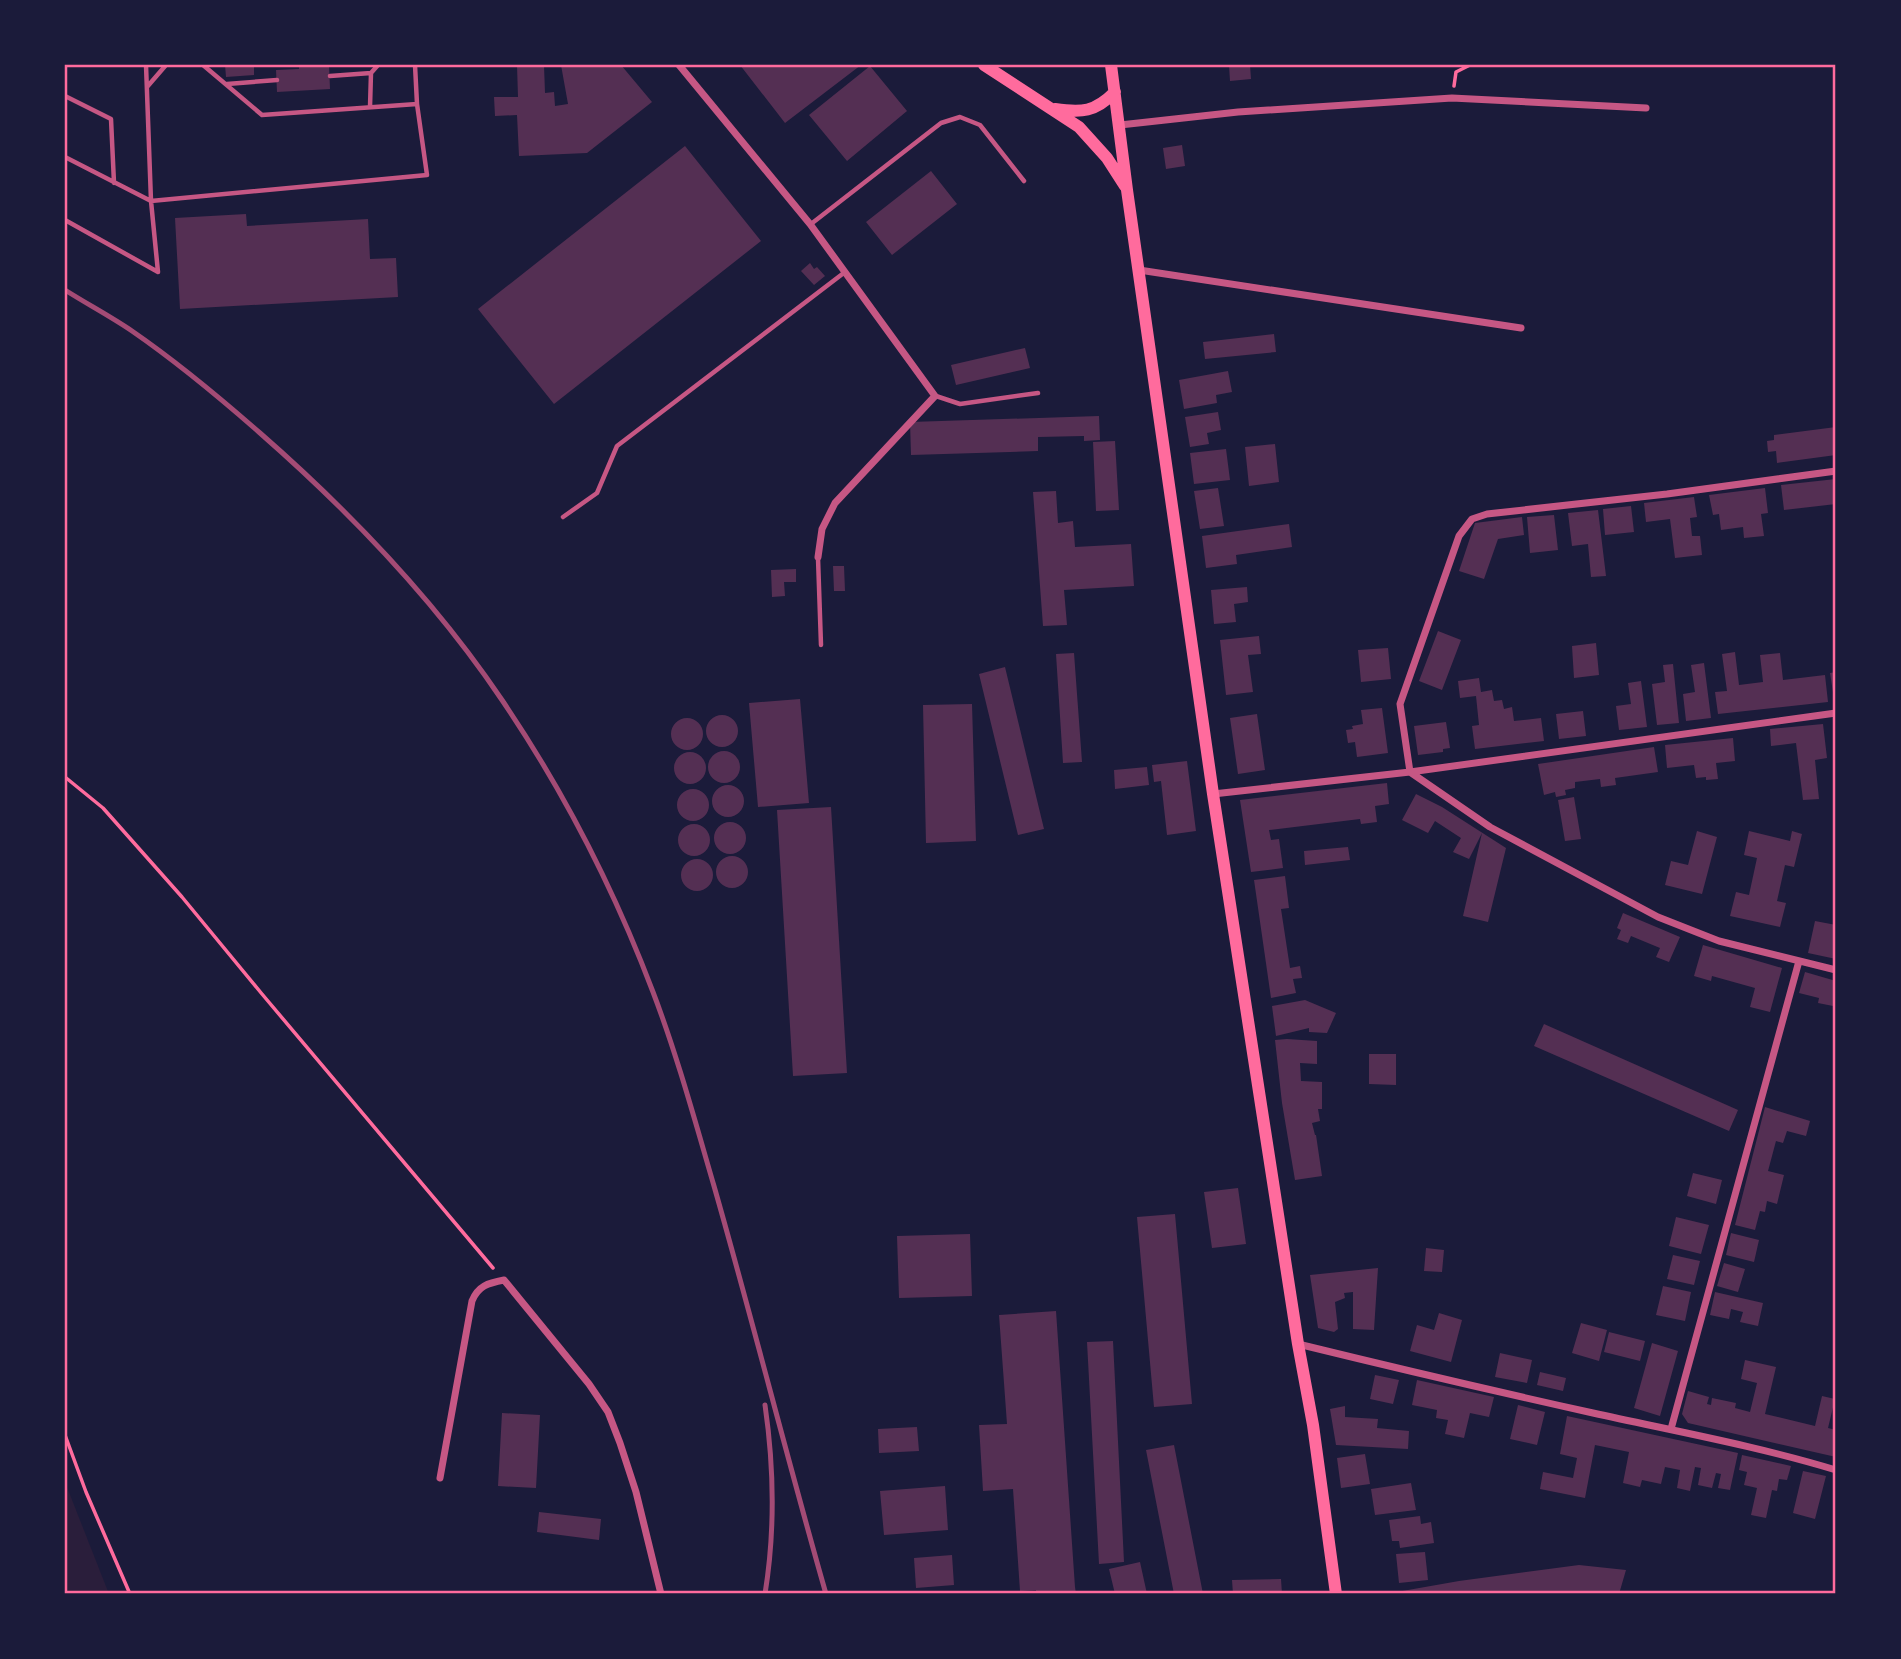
<svg xmlns="http://www.w3.org/2000/svg" width="1901" height="1659" font-family="Jost,sans-serif">
  <style>
    .green { fill: #2a1e3b }
    .building { fill: #542f53 }
    .lines { fill: none; stroke-linecap: round; stroke-linejoin: round }
    .path { stroke: #ff6b9d; stroke-width: 3.5 }
    .service { stroke: #c65784; stroke-width: 4.5 }
    .minor { stroke: #c65784; stroke-width: 7 }
    .secondary { stroke: #ff6b9d; stroke-width: 12 }
    .rail { stroke: #a44b75; stroke-width: 5 }
    .neatline { fill: none; stroke: #ff6b9d; stroke-width: 2.5 }
  </style>
  <rect width="100%" height="100%" fill="#1b1b3a"/>
  <path class="green" d="M65,1482L109,1594H65Z"/>
  <path class="building" d="M225,65H254V75L226,77Z
    M299,65H329L330,89L277,92L276,70L299,69Z
    M517,65H544L545,93L554,92L555,106L568,104L561,65H621L652,102L587,153L519,156L517,115L495,116L494,97H518Z
    M740,65H861L785,123Z
    M1229,65H1250L1251,79L1230,81Z
    M870,66L907,111L847,161L809,115Z
    M1182,145L1185,166L1166,169L1163,148Z
    M685,146L761,241L554,404L478,309Z
    M931,171L957,204L892,255L866,222Z
    M246,214L247,226L368,219L370,259L396,258L398,297L180,309L175,218Z
    M810,263L814,269L817,267L825,276L814,285L801,271Z
    M1274,334L1276,352L1205,359L1203,342Z
    M1025,348L1030,368L956,385L951,365Z
    M1228,371L1232,392L1216,395L1217,403L1184,409L1179,380Z
    M1218,412L1221,430L1207,433L1209,444L1190,447L1185,417Z
    M1099,416L1100,440L1084,441V436L1038,437V451L911,455L910,422Z
    M1836,427V455L1777,463L1776,451L1768,452L1767,441L1774,440V435Z
    M1115,441L1119,510L1096,511L1093,442Z
    M1275,444L1279,482L1249,486L1245,447Z
    M1226,449L1230,480L1194,484L1190,453Z
    M1836,479V504L1784,510L1781,485Z
    M1218,488L1224,526L1200,529L1194,491Z
    M1765,488L1768,513L1761,514L1764,536L1744,538L1743,527L1721,530L1719,514L1713,515L1709,495Z
    M1056,491L1058,523L1073,521L1075,547L1131,544L1134,586L1064,590L1067,625L1043,626L1033,492Z
    M1694,497L1697,517L1690,518L1692,536H1700L1702,555L1675,558L1670,519L1646,522L1644,503Z
    M1631,506L1634,532L1605,535L1603,509Z
    M1598,510L1606,576L1591,577L1588,544L1572,546L1568,513Z
    M1554,515L1558,550L1530,553L1527,517Z
    M1522,517L1524,535L1498,539L1484,579L1459,571L1475,523Z
    M1289,524L1292,547L1236,555L1237,564L1206,568L1202,536Z
    M833,566H844L845,591H834Z
    M796,569V582H784L785,596L772,597L771,570Z
    M1247,587L1248,602L1234,604L1236,622L1214,624L1211,590Z
    M1438,631L1461,640L1442,690L1419,681Z
    M1259,636L1261,654L1248,655L1253,692L1226,695L1220,640Z
    M1596,643L1599,675L1574,678L1572,646Z
    M1388,648L1391,679L1361,682L1358,650Z
    M1735,652L1739,685L1763,682L1760,655L1780,653L1783,680L1825,675L1828,702L1718,714L1715,692L1727,691L1722,654Z
    M1074,653L1082,762L1063,763L1056,654Z
    M1704,663L1711,718L1686,721L1683,694L1695,692L1691,665Z
    M1673,664L1679,723L1657,725L1652,684L1665,682L1663,665Z
    M1005,667L1044,829L1018,835L979,674Z
    M1836,672V705H1835L1830,673Z
    M1479,678L1481,692L1492,690L1494,701L1502,700L1504,709L1512,707L1514,721L1541,718L1544,741L1475,749L1472,726L1479,725L1476,696L1460,698L1458,681Z
    M1641,681L1647,727L1619,730L1616,706L1631,704L1628,683Z
    M800,699L809,803L758,807L749,703Z
    M972,704L976,841L926,843L923,705Z
    M1382,708L1388,753L1357,757L1355,742L1348,743L1346,730L1353,729L1352,726L1363,724L1361,710Z
    M1583,711L1586,736L1559,739L1556,714Z
    M1257,714L1265,770L1238,774L1230,718Z
    M706 731a16 16 0 1 1 32 0a16 16 0 1 1-32 0Z
    M671 734a16 16 0 1 1 32 0a16 16 0 1 1-32 0Z
    M1446,722L1450,748L1443,749V752L1418,755L1414,726Z
    M1823,724L1827,758L1815,760L1819,799L1803,800L1796,743L1771,746L1770,729Z
    M1733,738L1735,761L1716,763L1718,779L1706,780V777L1696,778L1694,765L1667,768L1665,745Z
    M1654,747L1658,772L1615,778L1616,785L1601,787L1600,779L1575,782V788L1565,790L1566,795L1556,797L1555,792L1544,795L1538,764Z
    M708 767a16 16 0 1 1 32 0a16 16 0 1 1-32 0Z
    M674 768a16 16 0 1 1 32 0a16 16 0 1 1-32 0Z
    M1187,761L1196,831L1167,835L1161,781L1154,782L1152,765Z
    M1147,767L1149,785L1115,789L1114,770Z
    M1387,783L1389,804L1375,806L1377,822L1361,824L1360,819L1269,830L1271,840L1279,839L1283,868L1251,872L1240,800Z
    M712 801a16 16 0 1 1 32 0a16 16 0 1 1-32 0Z
    M677 805a16 16 0 1 1 32 0a16 16 0 1 1-32 0Z
    M1416,794L1442,807L1506,848L1488,922L1463,916L1482,833L1469,859L1453,852L1461,838L1435,821L1428,833L1402,820Z
    M1574,797L1581,839L1565,841L1558,800Z
    M831,807L847,1073L793,1076L777,810Z
    M714 838a16 16 0 1 1 32 0a16 16 0 1 1-32 0Z
    M678 840a16 16 0 1 1 32 0a16 16 0 1 1-32 0Z
    M1697,831L1717,837L1702,894L1665,885L1671,861L1688,865Z
    M1749,831L1790,841L1792,831L1802,834L1794,867L1785,865L1777,901L1786,903L1780,927L1730,916L1736,892L1749,895L1757,858L1744,855Z
    M1348,847L1350,860L1305,865L1304,851Z
    M716 872a16 16 0 1 1 32 0a16 16 0 1 1-32 0Z
    M681 875a16 16 0 1 1 32 0a16 16 0 1 1-32 0Z
    M1285,876L1289,908L1281,909L1290,968L1300,966L1302,978L1293,979L1296,993L1271,998L1254,880Z
    M1623,913L1680,937L1669,962L1656,957L1660,948L1631,936L1628,943L1617,939L1621,930L1617,928Z
    M1815,921L1836,925V959L1808,953Z
    M1703,945L1782,968L1770,1012L1750,1007L1755,988L1712,976L1711,981L1694,976Z
    M1805,972L1836,981V995L1833,1006L1818,1003L1819,998L1799,993Z
    M1305,1000L1336,1013L1327,1033L1309,1032V1028L1276,1036L1272,1006Z
    M1544,1024L1738,1110L1729,1131L1534,1046Z
    M1287,1039L1317,1041V1064L1300,1063L1301,1081L1322,1082V1109H1318L1320,1121L1312,1123L1315,1135H1316L1322,1176L1295,1180L1282,1103L1275,1040Z
    M1369,1054H1396V1085L1369,1084Z
    M1765,1107L1810,1121L1806,1136L1787,1131L1783,1143L1776,1141L1768,1171L1784,1175L1777,1204L1767,1201L1765,1212L1760,1211L1755,1230L1735,1225Z
    M1693,1173L1722,1180L1716,1204L1687,1196Z
    M1238,1188L1246,1244L1212,1248L1204,1192Z
    M1175,1214L1192,1404L1154,1407L1137,1217Z
    M1676,1217L1709,1225L1701,1254L1669,1246Z
    M1731,1233L1759,1240L1754,1262L1726,1255Z
    M970,1234L972,1296L899,1298L897,1236Z
    M1426,1248L1444,1250L1442,1272L1424,1271Z
    M1673,1255L1700,1261L1694,1285L1667,1279Z
    M1724,1263L1745,1269L1738,1292L1717,1286Z
    M1378,1268L1374,1330L1353,1329V1292L1344,1293L1345,1298L1335,1302L1338,1329L1334,1332L1318,1328L1310,1275Z
    M1663,1286L1691,1292L1685,1321L1656,1315Z
    M1715,1292L1763,1303L1758,1326L1740,1322L1743,1312L1731,1309L1729,1319L1710,1315Z
    M1056,1311L1075,1587L1076,1594H1036V1590L1020,1591L1013,1489L983,1491L979,1425L1007,1424L999,1315Z
    M1439,1313L1462,1320L1451,1362L1410,1351L1417,1325L1434,1330Z
    M1581,1323L1607,1330L1599,1361L1572,1353Z
    M1609,1332L1645,1341L1640,1361L1604,1352Z
    M1113,1341L1124,1562L1099,1564L1087,1342Z
    M1652,1343L1678,1351L1660,1416L1634,1408Z
    M1500,1353L1532,1360L1527,1383L1495,1377Z
    M1745,1360L1776,1367L1765,1414L1815,1426L1822,1396L1835,1399L1828,1428L1836,1430V1457L1688,1423L1682,1414L1688,1391L1709,1397L1707,1404L1711,1405L1712,1398L1736,1403L1735,1408L1750,1412L1757,1383L1741,1379Z
    M1540,1372L1566,1378L1563,1391L1537,1385Z
    M1375,1375L1399,1380L1393,1404L1370,1399Z
    M1417,1380L1494,1397L1489,1417L1470,1413L1464,1438L1445,1434L1448,1420L1436,1418L1437,1410L1412,1405Z
    M1518,1405L1545,1412L1537,1445L1510,1439Z
    M1345,1406V1417L1378,1419L1377,1428L1409,1431L1408,1449L1336,1445L1330,1409Z
    M502,1413L540,1415L536,1488L498,1486Z
    M1567,1416L1738,1453L1730,1490L1718,1488L1721,1474L1716,1473L1712,1488L1698,1485L1701,1468L1695,1467L1690,1491L1677,1488L1680,1470L1665,1467L1661,1484L1642,1480L1640,1487L1623,1483L1629,1452L1595,1445L1585,1498L1540,1489L1543,1472L1573,1478L1577,1458L1560,1454Z
    M917,1427L919,1451L879,1453L878,1429Z
    M1174,1445L1203,1594H1174L1146,1450Z
    M1365,1454L1370,1484L1341,1488L1337,1458Z
    M1742,1455L1791,1466L1787,1480L1779,1479L1777,1491L1772,1490L1766,1518L1751,1515L1757,1488L1744,1485L1747,1472L1739,1470Z
    M1803,1471L1826,1476L1815,1519L1793,1513Z
    M1411,1483L1416,1510L1375,1515L1371,1489Z
    M945,1486L948,1530L884,1535L880,1491Z
    M539,1512L601,1519L599,1540L537,1532Z
    M1420,1516L1421,1524L1431,1522L1434,1543L1400,1548L1399,1541H1392L1389,1520Z
    M1425,1552L1428,1580L1399,1583L1396,1554Z
    M952,1555L954,1585L916,1588L914,1558Z
    M1140,1562L1147,1594H1115L1109,1569Z
    M1579,1565L1626,1570L1619,1594H1392L1391,1593L1459,1581Z
    M1281,1579L1282,1594H1233L1232,1580Z"/>
  <g class="lines">
    <path class="path" d="M1454,86L1456,72L1470,65
      M65,777L103,808L182,897L262,994L493,1268
      M65,1435L86,1492L130,1594"/>
    <path class="service" d="M146,65L151,201L427,175L417,104L415,65
      M203,65L262,115L417,104
      M330,76L371,73
      M227,84L277,80
      M147,87L166,65
      M65,96L111,119L114,183
      M370,107L371,73L378,65
      M65,157L151,201L158,272L65,220
      M811,224L941,123L960,117L980,125L1024,181
      M936,396L960,404L1038,393
      M563,517L597,493L617,446L845,272
      M818,558L821,645"/>
    <path class="minor" d="M679,65L810,224L935,396L835,503L822,529L818,557
      M1120,125L1238,112L1452,98L1646,108
      M1139,270L1521,328
      M1836,471L1667,494L1487,514L1472,519L1459,536L1400,704L1410,772L1490,827L1658,917L1719,941L1836,970
      M1213,794L1410,772L1836,713
      M1298,1344C1396,1368 1494,1391 1593,1413C1674,1431 1757,1446 1836,1470
      M1671,1429L1799,961
      M440,1478L472,1301C478,1286 488,1283 504,1280L589,1384L608,1412L620,1443L636,1492L661,1594"/>
    <path class="secondary" d="M984,65L1079,127L1107,158L1125,186
      M1111,65L1127,190L1213,794L1298,1344L1313,1425L1336,1594
      M1055,109C1082,113 1095,112 1115,92"/>
    <path class="rail" d="M65,290C87,304 110,316 132,331C177,362 219,397 260,433C349,511 436,602 502,700C563,790 614,889 653,992C677,1055 695,1121 714,1186C753,1322 787,1458 826,1594
      M765,1405C774,1467 775,1532 765,1594"/>
  </g>
  <rect width="1901" height="1659" fill="none" stroke="#1b1b3a" stroke-width="133"/>
  <rect x="66" y="66" width="1768" height="1526" class="neatline"/>
</svg>
